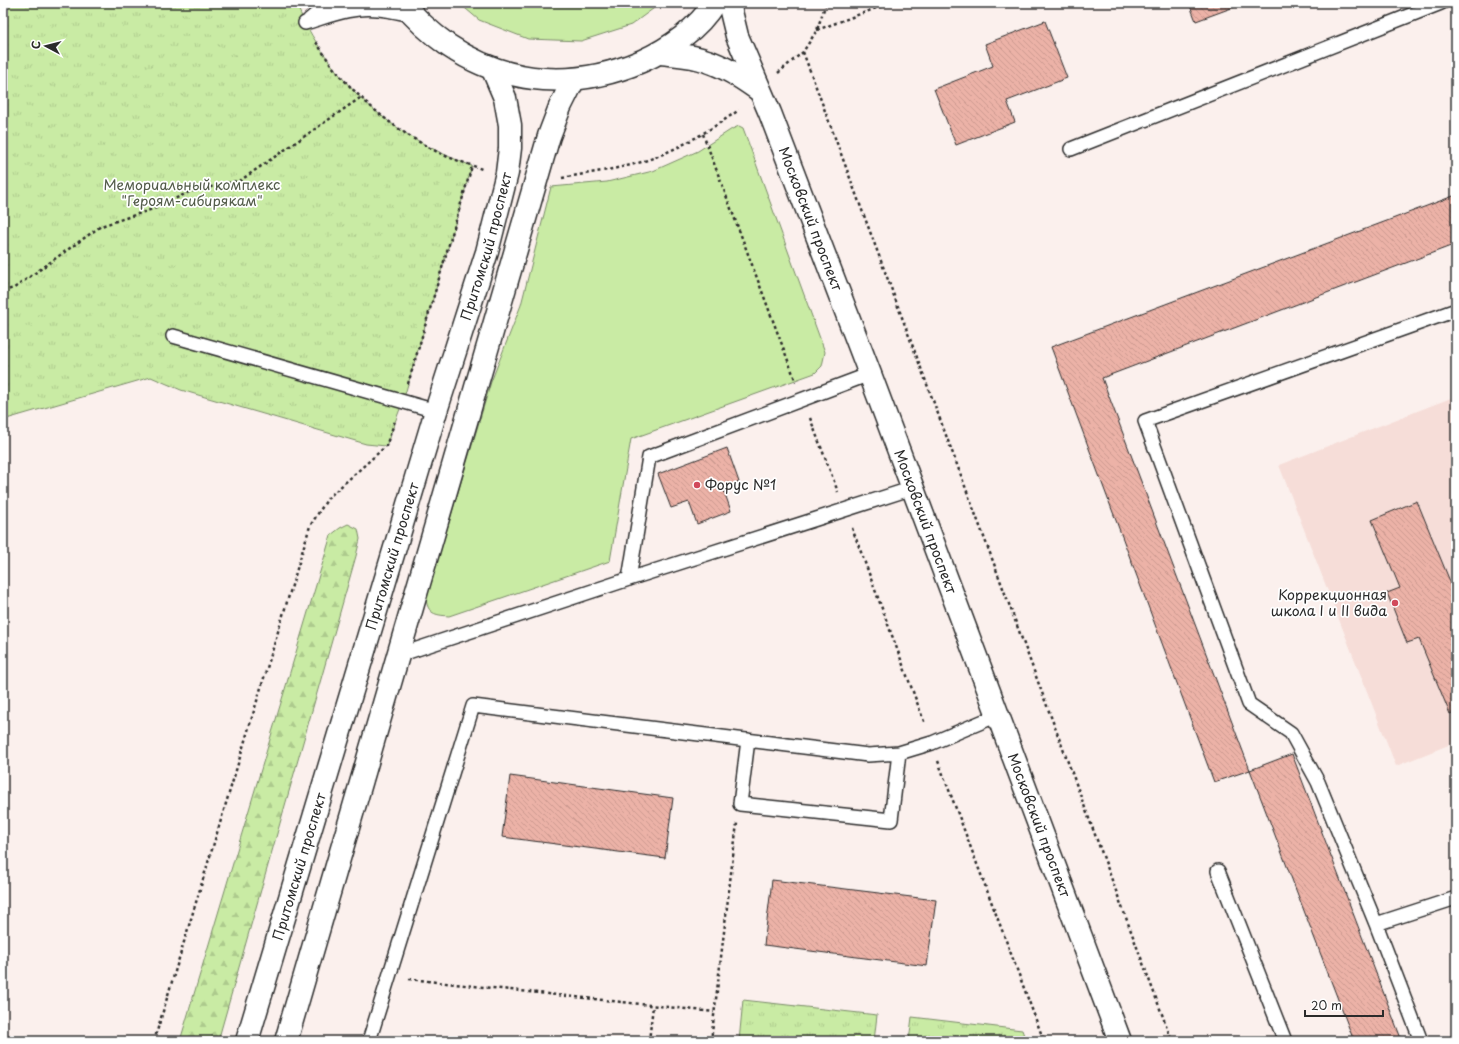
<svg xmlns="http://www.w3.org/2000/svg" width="1459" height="1044" font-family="'Playpen Sans',sans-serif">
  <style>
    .built { fill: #f6ddd8 }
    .grass { fill: #c9eba4; stroke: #7a8b68 }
    .forest { fill: url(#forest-firs); stroke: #7a8b68 }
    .park { fill: url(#park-tufts); stroke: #7a8b68 }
    .building { fill: url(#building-back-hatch); stroke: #2b2b2b }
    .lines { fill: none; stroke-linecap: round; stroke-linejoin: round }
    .lane-casing { stroke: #2b2b2b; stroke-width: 16 }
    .street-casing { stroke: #2b2b2b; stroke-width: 25 }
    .secondary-casing { stroke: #2b2b2b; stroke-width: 25 }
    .path { stroke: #2b2b2b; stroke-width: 2.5; stroke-dasharray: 3 3; stroke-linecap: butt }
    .lane { stroke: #fff; stroke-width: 13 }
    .street { stroke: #fff; stroke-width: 22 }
    .secondary { stroke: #fff; stroke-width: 22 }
    .poi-dot { fill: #d1495b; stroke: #fff; stroke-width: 1.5 }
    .labels { text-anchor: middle; stroke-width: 3.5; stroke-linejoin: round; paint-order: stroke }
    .park-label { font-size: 14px; fill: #525b49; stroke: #fff }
    .street-label { font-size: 14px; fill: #2b2b2b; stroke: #fff }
    .poi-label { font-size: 14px; fill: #2b2b2b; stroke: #fff; text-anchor: start }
  </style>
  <defs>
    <pattern id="forest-firs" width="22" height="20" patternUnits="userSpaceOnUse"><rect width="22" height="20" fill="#c9eba4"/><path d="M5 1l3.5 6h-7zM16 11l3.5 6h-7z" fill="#adca8d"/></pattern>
    <pattern id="park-tufts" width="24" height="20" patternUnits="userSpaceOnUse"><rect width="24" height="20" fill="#c9eba4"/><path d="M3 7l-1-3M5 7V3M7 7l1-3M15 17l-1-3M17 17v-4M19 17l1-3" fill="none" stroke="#adca8d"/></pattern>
    <pattern id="building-back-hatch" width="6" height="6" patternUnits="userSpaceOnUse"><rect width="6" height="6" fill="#ecb2a7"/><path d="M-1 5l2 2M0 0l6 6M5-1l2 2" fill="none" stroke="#cb9990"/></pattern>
  </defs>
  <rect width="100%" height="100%" fill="#fbf0ed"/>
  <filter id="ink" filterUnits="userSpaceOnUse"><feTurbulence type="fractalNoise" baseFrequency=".025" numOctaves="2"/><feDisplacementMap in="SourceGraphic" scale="8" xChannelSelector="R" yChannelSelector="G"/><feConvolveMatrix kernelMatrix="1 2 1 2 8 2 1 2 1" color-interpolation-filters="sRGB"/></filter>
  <g filter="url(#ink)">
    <path class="built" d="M1456,396V742L1396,766L1279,465Z"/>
    <path class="grass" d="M459,3H661L631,25L581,41L528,39L479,20Z
      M739,126L743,128L825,352L822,366L815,373L631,439L610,561L449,616C435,615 428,614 426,599L491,382L521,305L551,187L607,182L653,171L698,151L732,129Z"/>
    <path class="forest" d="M348,524L358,529L360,539L356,556L218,1041H180L331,535L340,528Z"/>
    <path class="park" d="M3,3H296C303,21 313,38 324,54C361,108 411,143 472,166L403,401L386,446L366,444L181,390L151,377L3,420Z
      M743,1000L877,1015L874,1041H739Z
      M912,1017L1022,1030L1026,1041H909Z"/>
    <path class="building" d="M1189,3H1245L1196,21Z
      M1045,21L1067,78L1007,101L1015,122L956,145L934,89L993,66L985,44Z
      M1456,195V244L1102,378L1250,770L1214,782L1051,347Z
      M727,448L739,482L723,488L731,511L697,524L689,502L671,508L658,474Z
      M1417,501L1456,596V711L1450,714L1419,639L1407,643L1387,593L1400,588L1372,520Z
      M1292,754L1402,1041H1354L1250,770Z
      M510,776L673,798L665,858L502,837Z
      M772,880L936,900L927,966L764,945Z"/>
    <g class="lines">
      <defs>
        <path id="lane" d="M309,20L329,3
          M305,23C329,16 353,6 378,9C390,10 401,13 412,15
          M1071,149L1441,3
          M173,336L436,411
          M629,579L649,457L870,374
          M399,655L629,579L913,488
          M748,740L740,804L891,820L899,753
          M1218,871L1285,1041
          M1376,924L1456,898
          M369,1041L473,706L868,755L899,753L932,743L998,715
          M1421,1041L1376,924L1318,782L1291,733L1249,704L1145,421L1456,310"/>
        <g id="street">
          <path id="s1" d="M729,3L737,36L770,113L870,374L1120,1041"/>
          <path d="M661,53C676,55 692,55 707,61C726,67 743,79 759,90"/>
        </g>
        <g id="secondary">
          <path d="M403,3C416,20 432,34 449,46C509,86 577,89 642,61C669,49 699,28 714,3"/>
          <path id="s2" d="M247,1041L436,411L487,252L507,173L510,148V125L505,98L493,70"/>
          <path d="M286,1041L549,136L560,107L574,79"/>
        </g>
      </defs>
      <use href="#lane" class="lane-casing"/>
      <use href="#street" class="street-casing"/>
      <use href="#secondary" class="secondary-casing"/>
      <path class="path" d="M817,30L890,3
        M316,42C323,52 329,63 337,72C368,108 404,137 448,157C459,161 471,165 482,169
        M803,52L1172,1041
        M778,73L803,52L817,30L826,3
        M703,134L796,382
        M562,178C588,173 613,170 638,163C675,152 707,132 739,110
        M3,291L14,288L101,226L156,208L189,192L241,180L360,98
        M408,384L472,166
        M810,418L838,492
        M852,528L925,724
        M938,761L1044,1041
        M409,979L714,1012
        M154,1041L310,526L328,498L386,446L395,421
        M649,1041L653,1006
        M711,1041L737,823"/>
      <use href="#lane" class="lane"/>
      <use href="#street" class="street"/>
      <use href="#secondary" class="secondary"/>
    </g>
  </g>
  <g class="poi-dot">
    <circle cx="697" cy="485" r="4"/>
    <circle cx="1395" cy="603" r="4"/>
  </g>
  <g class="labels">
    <g class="park-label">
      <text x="192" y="190">Мемориальный комплекс<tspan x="192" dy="16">"Героям-сибирякам"</tspan></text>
    </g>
    <g class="street-label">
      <text dy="5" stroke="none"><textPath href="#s1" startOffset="231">Московский проспект</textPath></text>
      <text dy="5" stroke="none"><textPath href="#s2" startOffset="830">Притомский проспект</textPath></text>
      <text dy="5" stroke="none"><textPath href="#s1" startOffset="555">Московский проспект</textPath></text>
      <text dy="5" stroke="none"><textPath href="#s2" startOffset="506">Притомский проспект</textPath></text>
      <text dy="5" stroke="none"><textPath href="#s1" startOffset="879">Московский проспект</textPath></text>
      <text dy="5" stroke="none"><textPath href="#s2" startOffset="182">Притомский проспект</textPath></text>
    </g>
    <g class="poi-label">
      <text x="705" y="490">Форус №1</text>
      <text x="1387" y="600" text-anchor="end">Коррекционная<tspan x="1387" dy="16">школа I и II вида</tspan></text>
    </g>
  </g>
  <rect width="1459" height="1044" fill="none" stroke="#fff" stroke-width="16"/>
  <rect x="8" y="8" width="1443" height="1028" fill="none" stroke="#2b2b2b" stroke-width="1.5" filter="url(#ink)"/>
  <g transform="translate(46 46) rotate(277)" stroke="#ffffff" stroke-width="3" paint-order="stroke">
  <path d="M0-3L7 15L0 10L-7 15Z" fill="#2b2b2b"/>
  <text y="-6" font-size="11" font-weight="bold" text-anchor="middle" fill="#2b2b2b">С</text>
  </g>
  <path d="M1305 1010v6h78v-6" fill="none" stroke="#2b2b2b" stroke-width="2"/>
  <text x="1311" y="1010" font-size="12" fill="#2b2b2b" stroke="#ffffff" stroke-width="3" paint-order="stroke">20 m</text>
</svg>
